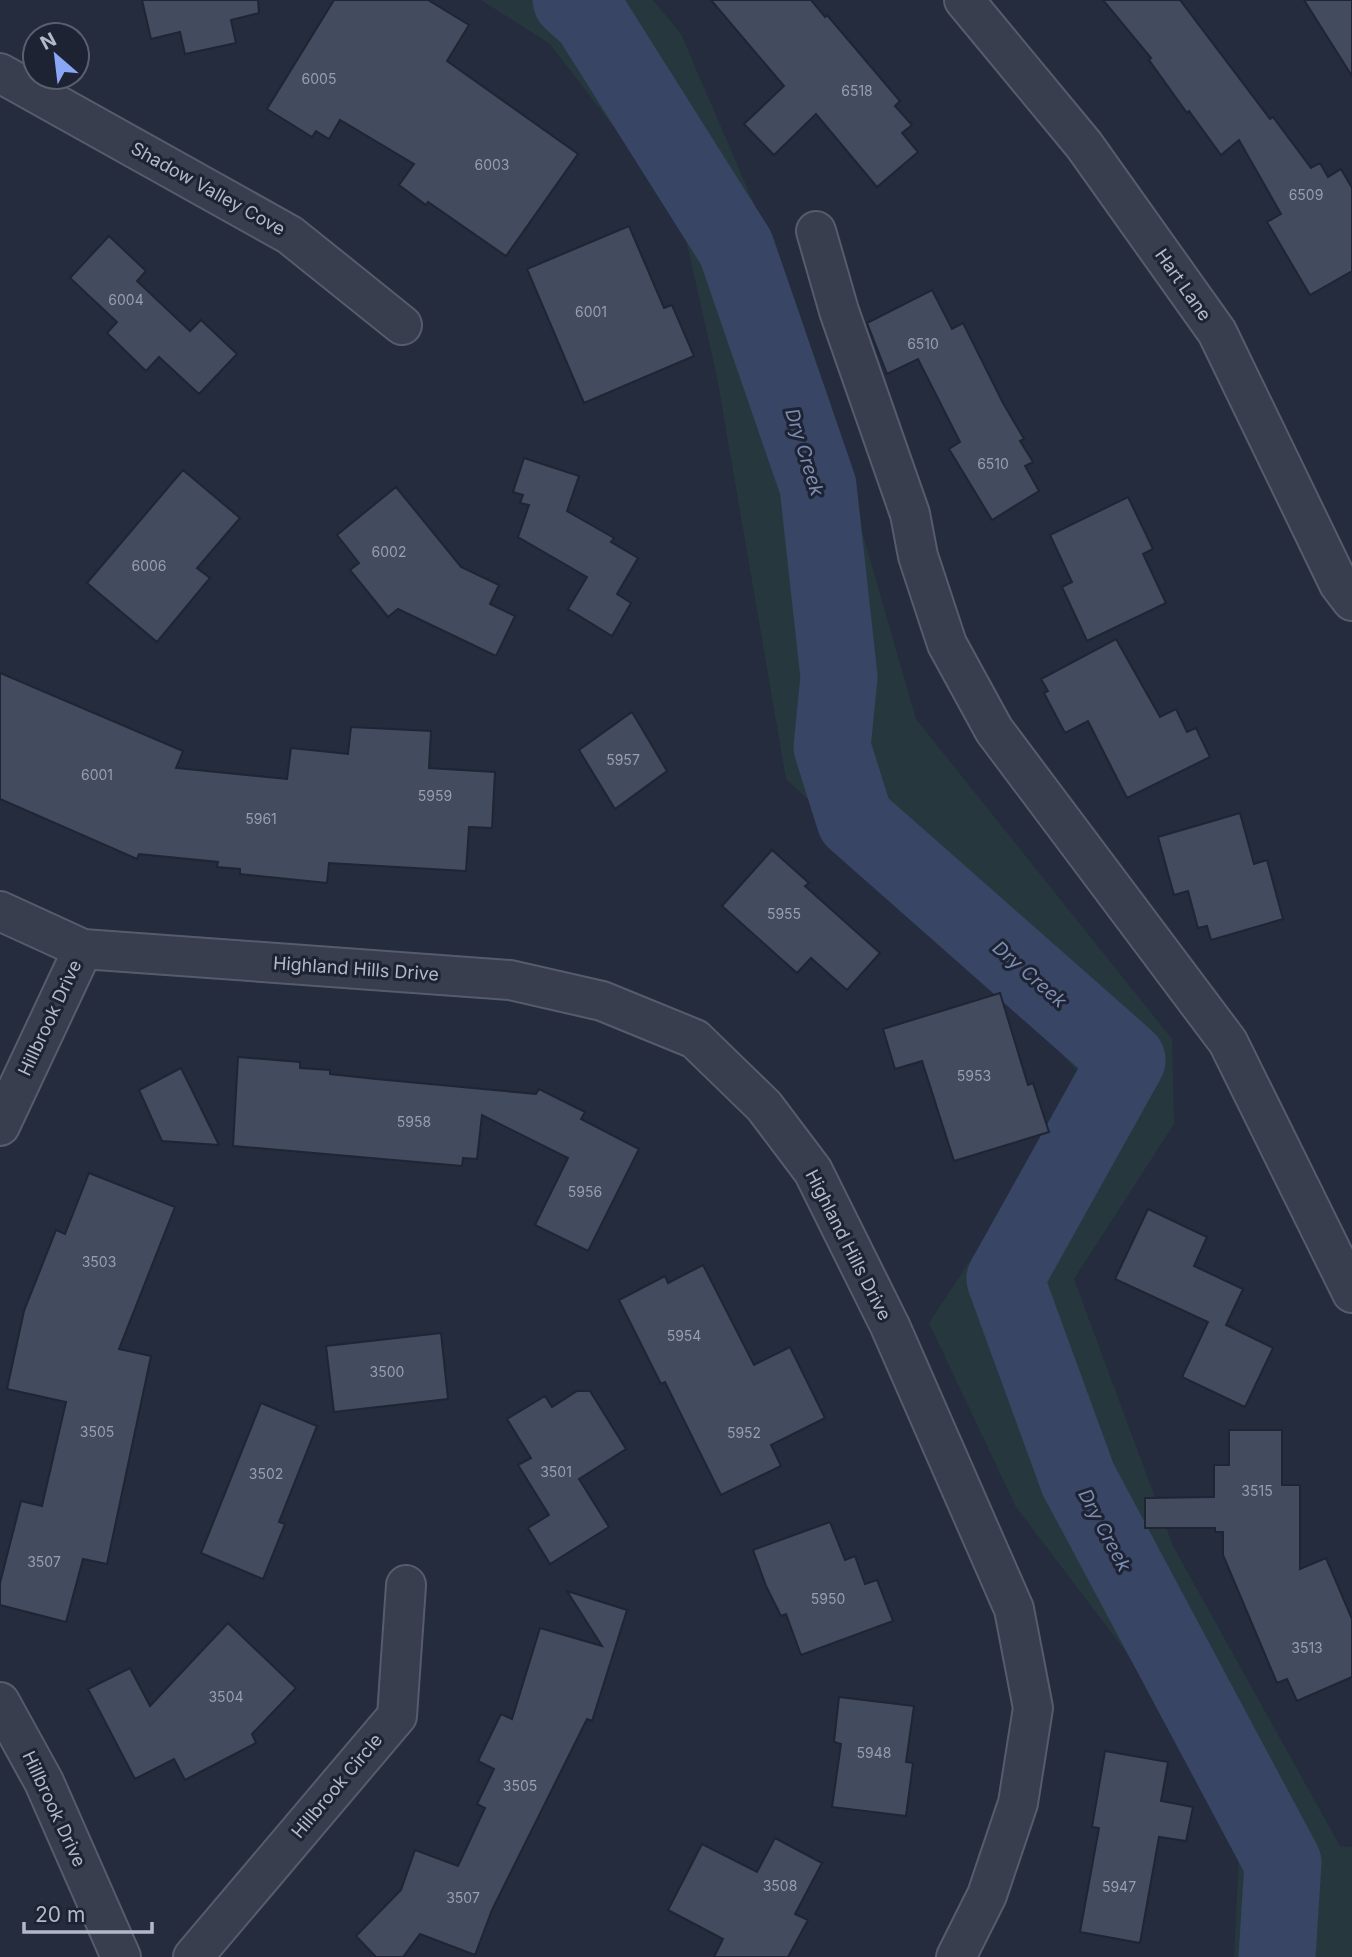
<svg xmlns="http://www.w3.org/2000/svg" width="1352" height="1957" font-family="Inter,sans-serif">
  <style>
    .green { fill: #26383e }
    .lines { fill: none; stroke-linecap: round; stroke-linejoin: round }
    .river { stroke: #384564; stroke-width: 77 }
    .building { fill: #434b5f; stroke: #1f2534; stroke-width: 2 }
    .minor-casing { stroke: #565c6b; stroke-width: 42 }
    .minor { stroke: #383e4d; stroke-width: 38 }
    .labels { text-anchor: middle; stroke-width: 6; stroke-linejoin: round; paint-order: stroke }
    .number-label { font-size: 14px; fill: #989eae }
    .street-label { font-size: 18px; fill: #b4b9c9; stroke: #1d2332 }
    .water-label { font-size: 19px; font-style: italic; fill: #7c8cb0; stroke: #1d2332 }
  </style>
  <rect width="100%" height="100%" fill="#242c3d"/>
  <path class="green" d="M481,0H653L681,34L795,299L916,719L1172,1039L1174,1124L1074,1279L1173,1546L1340,1846L1352,1847V1957H1234L1239,1855L1158,1694L1016,1507L929,1323L1087,1082L955,935L786,779L717,377L680,213L550,44Z"/>
  <g class="lines">
    <path class="river" d="M571,0L591,18L736,248L818,486L839,677L832,747L855,820L1127,1060L1005,1279L1078,1479L1283,1863L1277,1957"/>
  </g>
  <path class="building" d="M142,0H258L259,13L231,20L236,43L185,54L180,32L151,39Z
    M334,0H428L469,25L447,61L578,154L506,256L428,202L426,205L399,185L414,164L340,120L329,139L316,131L312,137L267,109Z
    M711,0H811L825,17L827,15L900,101L895,106L912,125L902,133L918,152L877,187L816,114L774,155L744,124L784,86Z
    M1103,0H1180L1270,119L1273,117L1311,168L1320,163L1328,177L1341,169L1352,188V271L1310,295L1267,222L1281,214L1239,140L1221,155L1189,111L1187,113L1149,60L1151,58Z
    M1304,0H1352V76Z
    M629,226L664,308L672,305L694,356L584,403L527,269Z
    M109,236L146,271L137,281L190,331L201,320L237,354L199,394L159,357L146,371L107,333L117,322L70,278Z
    M932,290L952,329L963,323L1003,403L1024,439L1020,441L1033,462L1025,466L1039,491L992,520L949,449L960,442L918,359L887,374L867,323Z
    M524,458L579,476L567,511L614,538L611,542L638,558L617,594L631,603L612,636L568,609L587,577L518,537L529,505L520,503L523,495L513,492Z
    M183,470L240,518L197,568L210,578L157,642L87,583Z
    M396,487L461,567L499,585L490,604L515,616L496,656L398,609L388,617L350,570L359,563L337,535Z
    M1128,497L1153,549L1143,554L1166,603L1087,641L1062,587L1072,582L1050,535Z
    M1116,639L1160,717L1176,709L1187,732L1196,728L1210,757L1127,798L1088,721L1065,733L1044,693L1048,691L1041,679Z
    M0,673L183,751L176,768L287,779L291,748L348,754L351,727L431,731L429,768L495,772L492,828L469,827L466,871L329,863L327,883L240,874V869L217,867L218,862L139,854L137,859L0,799Z
    M632,712L667,771L615,809L579,750Z
    M1240,813L1254,864L1267,860L1283,919L1211,940L1207,926L1198,928L1188,891L1174,895L1158,837Z
    M772,850L809,883L805,886L880,953L847,990L811,958L797,973L722,906Z
    M1000,993L1028,1085L1033,1083L1049,1132L954,1161L922,1061L895,1069L883,1029Z
    M238,1057L300,1062V1068L330,1070V1074L376,1079L536,1094L539,1089L585,1112L581,1119L639,1149L588,1251L535,1225L568,1158L482,1115L477,1159L463,1158L462,1166L233,1146Z
    M181,1068L219,1145L162,1141L139,1090Z
    M89,1173L175,1207L119,1349L151,1356L107,1564L83,1559L66,1622L0,1605V1583L21,1501L42,1506L66,1402L7,1389L24,1311L56,1230L65,1234Z
    M1148,1209L1207,1237L1194,1266L1243,1289L1226,1325L1273,1348L1245,1407L1182,1377L1208,1322L1115,1279Z
    M703,1265L754,1365L790,1347L825,1418L771,1445L781,1466L721,1495L665,1382L661,1384L619,1300L665,1276L668,1283Z
    M441,1333L448,1399L334,1412L326,1346Z
    M577,1391H590L626,1449L579,1479L609,1527L550,1564L528,1528L549,1515L518,1465L531,1458L507,1419L545,1396L552,1407Z
    M261,1403L317,1426L279,1522L285,1524L263,1579L201,1553Z
    M1229,1430H1282V1485H1300V1569L1326,1558L1352,1619V1677L1297,1701L1287,1679L1277,1683L1223,1555V1532H1215V1528H1145V1498L1214,1497V1465H1229Z
    M830,1522L845,1560L855,1556L865,1584L877,1580L893,1621L801,1655L786,1614L781,1616L766,1586L753,1550Z
    M567,1591L627,1610L592,1721L587,1719L492,1910L475,1955L420,1934L403,1957H376L356,1936L401,1890L415,1850L458,1866L485,1808L477,1804L494,1769L478,1761L501,1714L512,1719L540,1628L602,1646Z
    M228,1623L296,1688L252,1734L256,1743L185,1780L174,1759L135,1779L88,1689L130,1668L150,1706Z
    M839,1697L914,1706L906,1762L913,1763L906,1816L832,1807L841,1744L834,1742Z
    M1105,1751L1168,1762L1161,1801L1193,1807L1186,1841L1159,1837L1140,1943L1080,1932L1099,1828L1092,1827Z
    M775,1838L822,1863L795,1914L808,1920L788,1957H714L723,1939L668,1910L702,1844L757,1872Z"/>
  <g class="lines">
    <defs>
      <path id="minor" d="M964,0L1084,145L1217,332L1339,584L1352,601
        M0,73L290,235L402,325
        M816,231L839,311L910,514L918,556L947,644L994,730L1228,1042L1352,1293
        M0,911L83,949L510,980L602,1001L695,1039L764,1106L813,1171L890,1326L1014,1609L1033,1708L1018,1803L987,1895L956,1957
        M0,1126L83,949
        M0,1702L44,1782L121,1957
        M193,1957L397,1716L406,1585"/>
    </defs>
    <use href="#minor" class="minor-casing"/>
    <use href="#minor" class="minor"/>
  </g>
  <g class="labels">
    <g class="number-label">
      <text x="319" y="84">6005</text>
      <text x="857" y="96">6518</text>
      <text x="492" y="170">6003</text>
      <text x="1306" y="200">6509</text>
      <text x="126" y="305">6004</text>
      <text x="591" y="317">6001</text>
      <text x="923" y="349">6510</text>
      <text x="993" y="469">6510</text>
      <text x="389" y="557">6002</text>
      <text x="149" y="571">6006</text>
      <text x="623" y="765">5957</text>
      <text x="97" y="780">6001</text>
      <text x="435" y="801">5959</text>
      <text x="261" y="824">5961</text>
      <text x="784" y="919">5955</text>
      <text x="974" y="1081">5953</text>
      <text x="414" y="1127">5958</text>
      <text x="585" y="1197">5956</text>
      <text x="99" y="1267">3503</text>
      <text x="684" y="1341">5954</text>
      <text x="387" y="1377">3500</text>
      <text x="97" y="1437">3505</text>
      <text x="744" y="1438">5952</text>
      <text x="556" y="1477">3501</text>
      <text x="266" y="1479">3502</text>
      <text x="1257" y="1496">3515</text>
      <text x="44" y="1567">3507</text>
      <text x="828" y="1604">5950</text>
      <text x="1307" y="1653">3513</text>
      <text x="226" y="1702">3504</text>
      <text x="874" y="1758">5948</text>
      <text x="520" y="1791">3505</text>
      <text x="780" y="1891">3508</text>
      <text x="1119" y="1892">5947</text>
      <text x="463" y="1903">3507</text>
    </g>
    <g class="street-label">
      <text transform="translate(208 189) rotate(29)" y="6">Shadow Valley Cove</text>
      <text transform="translate(1183 285) rotate(55)" y="6">Hart Lane</text>
      <text transform="translate(356 969) rotate(4)" y="6">Highland Hills Drive</text>
      <text transform="translate(50 1018) rotate(-65)" y="6">Hillbrook Drive</text>
      <text transform="translate(848 1245) rotate(63)" y="6">Highland Hills Drive</text>
      <text transform="translate(337 1786) rotate(-50)" y="6">Hillbrook Circle</text>
      <text transform="translate(54 1809) rotate(65)" y="6">Hillbrook Drive</text>
    </g>
    <g class="water-label">
      <text transform="translate(805 452) rotate(73)" y="7">Dry Creek</text>
      <text transform="translate(1030 974) rotate(41)" y="7">Dry Creek</text>
      <text transform="translate(1105 1530) rotate(62)" y="7">Dry Creek</text>
    </g>
  </g>
  <g transform="translate(56 56) rotate(332)"><circle r="33" fill="#1d2332" stroke="#595f6e" stroke-width="2"/>
  <path d="M0-5L12 26L0 18L-12 26Z" fill="#8aa7f7"/>
  <text y="-10" font-size="19" font-weight="bold" text-anchor="middle" fill="#b4b9c9">N</text>
  </g>
  <path d="M24 1922v10h128v-10" fill="none" stroke="#b4b9c9" stroke-width="3.5"/>
  <text x="35" y="1922" font-size="21" fill="#b4b9c9" stroke="#1d2332" stroke-width="5" paint-order="stroke">20 m</text>
</svg>
